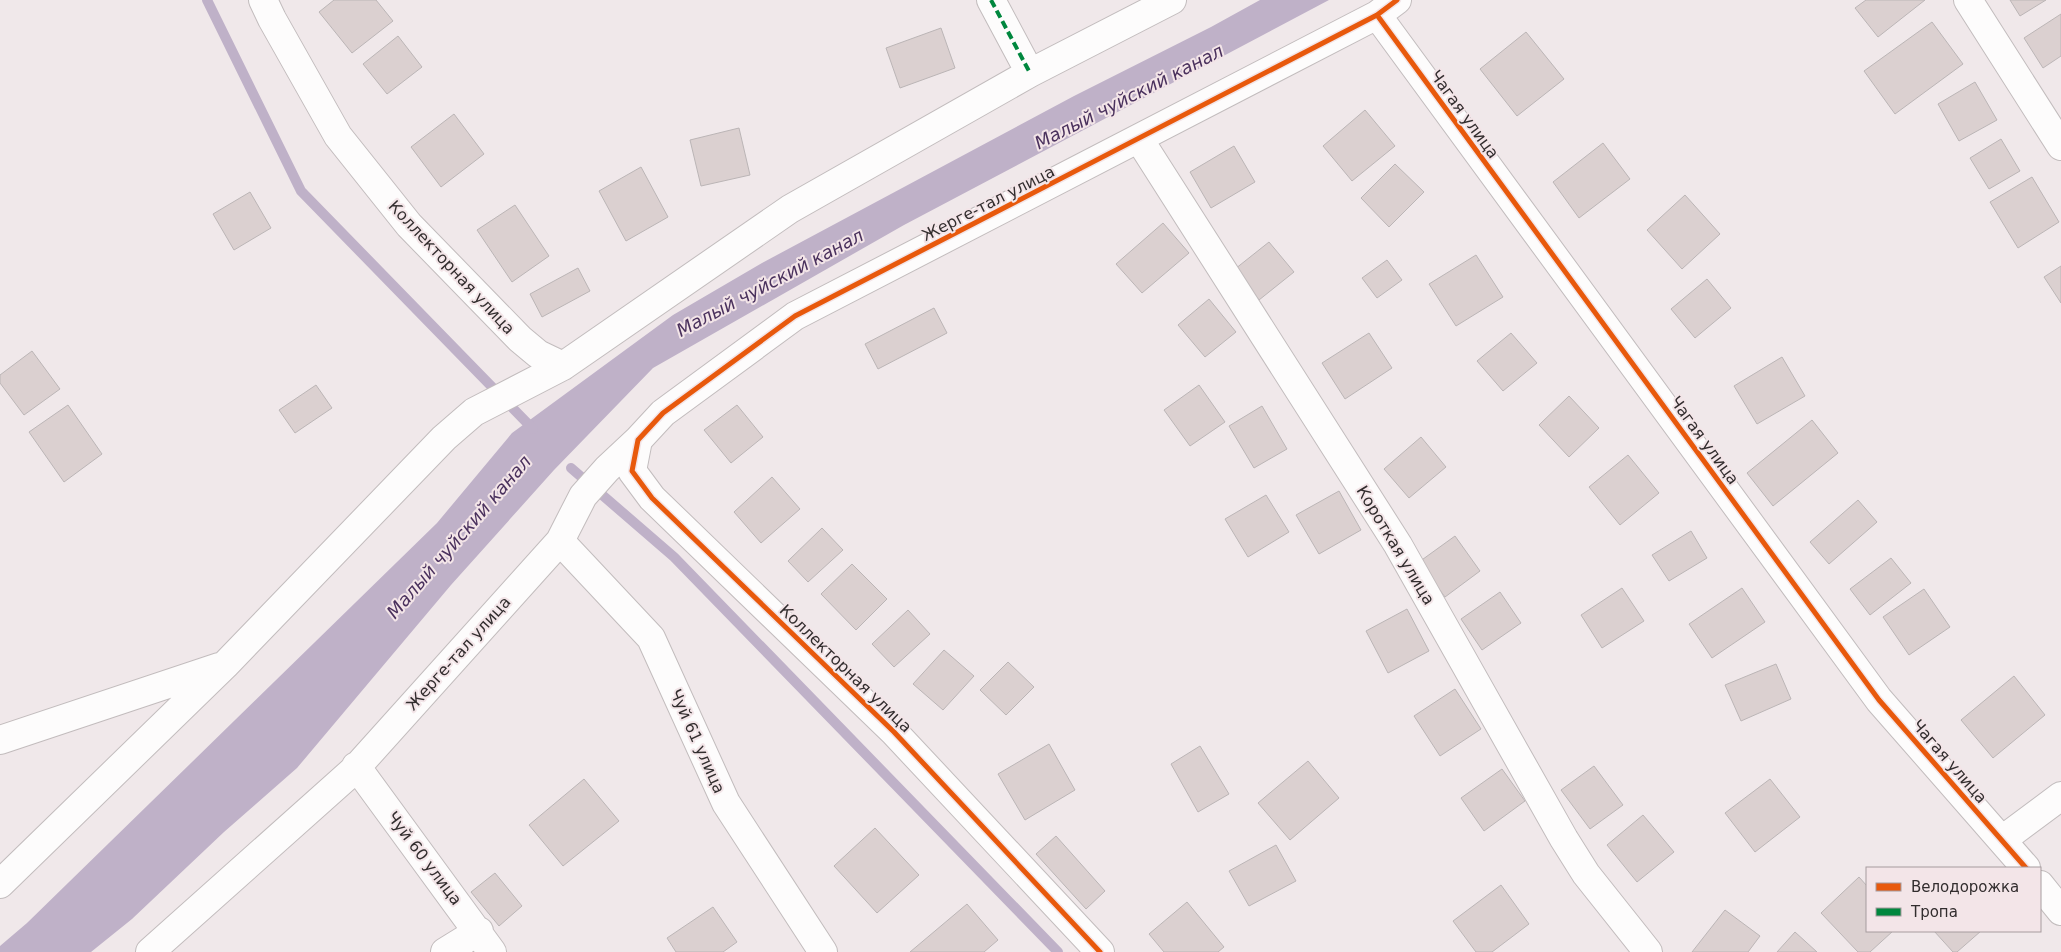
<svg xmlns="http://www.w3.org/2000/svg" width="2061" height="952" font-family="'DejaVu Sans',sans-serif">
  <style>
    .water { fill: #bfb1c8 }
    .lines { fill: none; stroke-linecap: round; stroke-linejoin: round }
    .stream { stroke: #bfb1c8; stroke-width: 10 }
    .building { fill: #dbd0d0; stroke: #bbb5b6 }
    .minor-casing { stroke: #c2bcbd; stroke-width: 30 }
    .minor { stroke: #fdfcfc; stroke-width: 28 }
    .quiet { stroke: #00873e; stroke-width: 4; stroke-dasharray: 8 4; stroke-linecap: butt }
    .cycleway-casing { stroke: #f3e5e8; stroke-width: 8 }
    .cycleway { stroke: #e8590c; stroke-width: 5 }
    .labels { text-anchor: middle; stroke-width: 4; stroke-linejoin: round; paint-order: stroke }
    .street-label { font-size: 16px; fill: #322d2e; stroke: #f3e5e8 }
    .water-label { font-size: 18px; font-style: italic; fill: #4a315d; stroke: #f3e5e8 }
  </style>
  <rect width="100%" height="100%" fill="#f0e8ea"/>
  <path class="water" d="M1260,0H1329L904,225L653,368L554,470L451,585L297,768L224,832L132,919L91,952H0V946L27,923L437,523L512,433L673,315L762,263L1074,96L1211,27Z"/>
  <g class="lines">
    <path class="stream" d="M207,0L301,191L533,429
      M571,468L674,557L1058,952"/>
  </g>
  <path class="building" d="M334,0H376L393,21L352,53L319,12Z
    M1866,0H1925L1878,37L1855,8Z
    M2010,0H2046L2020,16Z
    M2061,14V56L2043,68L2024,38Z
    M1932,22L1963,64L1895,114L1864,71Z
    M941,28L955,68L900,88L886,48Z
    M1526,32L1564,79L1517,116L1480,69Z
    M398,36L422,67L387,94L363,64Z
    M1975,82L1997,120L1959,141L1938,104Z
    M1365,110L1395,146L1352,181L1323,146Z
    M454,114L484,154L441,187L411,147Z
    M739,128L750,175L701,186L690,140Z
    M2001,139L2020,171L1989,189L1970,158Z
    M1603,143L1630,179L1579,218L1553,182Z
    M1234,146L1255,182L1211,208L1190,172Z
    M1395,164L1424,192L1389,227L1361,198Z
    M641,167L668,217L626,241L599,191Z
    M2032,177L2059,222L2018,248L1990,202Z
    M250,192L271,228L234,250L213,214Z
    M1685,195L1720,234L1682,269L1647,230Z
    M515,205L549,256L512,282L477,230Z
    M1163,223L1189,253L1142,293L1116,264Z
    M1269,242L1294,272L1259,300L1235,269Z
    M1476,255L1503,297L1456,326L1429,284Z
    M1387,260L1402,280L1377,298L1362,278Z
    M2061,266V303L2044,277Z
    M578,268L590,291L542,317L530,294Z
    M1707,279L1731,308L1695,338L1671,309Z
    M1209,299L1236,332L1205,357L1178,325Z
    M934,308L947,333L878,369L865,344Z
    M1369,333L1392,368L1345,399L1322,363Z
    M1511,333L1537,363L1503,391L1477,361Z
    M32,351L60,389L24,415L0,383V375Z
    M1782,357L1805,396L1757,424L1734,386Z
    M316,385L332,408L295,433L279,410Z
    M1199,385L1225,422L1190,446L1164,410Z
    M1569,396L1599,428L1569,457L1539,425Z
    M68,405L102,454L64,482L29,432Z
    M737,405L763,437L731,463L704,430Z
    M1262,406L1287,449L1254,468L1229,426Z
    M1812,420L1838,453L1773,506L1747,473Z
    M1421,437L1446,467L1409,498L1384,469Z
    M1628,455L1659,493L1620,525L1589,487Z
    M772,477L800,509L761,543L734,512Z
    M1339,491L1361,530L1319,554L1296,515Z
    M1266,495L1289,532L1248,557L1225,519Z
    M1858,500L1877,522L1829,564L1810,542Z
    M822,528L843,550L808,582L788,561Z
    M1691,531L1707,558L1669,581L1652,555Z
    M1455,536L1480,571L1445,597L1419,562Z
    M1891,558L1911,583L1870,615L1850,589Z
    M852,564L887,599L856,630L821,594Z
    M1622,588L1644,621L1602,648L1581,615Z
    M1742,588L1765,622L1712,658L1689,624Z
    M1924,589L1950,627L1909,655L1883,617Z
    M1500,592L1521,623L1482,650L1461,619Z
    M1407,609L1429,651L1388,673L1366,631Z
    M908,610L930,634L894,667L872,644Z
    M944,650L974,676L943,710L913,684Z
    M1008,662L1034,687L1006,715L980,690Z
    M1776,664L1791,699L1741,721L1725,685Z
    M2014,676L2045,715L1993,758L1961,720Z
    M1455,689L1481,729L1440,756L1414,716Z
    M1049,744L1075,790L1025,820L998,774Z
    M1200,746L1229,794L1198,812L1171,764Z
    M1308,761L1339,798L1290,840L1258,803Z
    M1594,766L1623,805L1590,829L1561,790Z
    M1502,769L1525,801L1484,831L1461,798Z
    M584,779L619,821L563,866L529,825Z
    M1770,779L1800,817L1755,852L1725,813Z
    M1643,815L1674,852L1637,882L1607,845Z
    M875,828L919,875L877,913L834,866Z
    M1056,836L1105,891L1086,909L1036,854Z
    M1276,845L1296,881L1249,906L1229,871Z
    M495,873L522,906L499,926L471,892Z
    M1859,877L1867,886V931H1893L1870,952H1858L1821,913Z
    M1501,885L1529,924L1492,952H1476L1453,921Z
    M1187,902L1224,947L1218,952H1164L1149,934Z
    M967,904L998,940L984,952H910Z
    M713,907L737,942L723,952H676L667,938Z
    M1725,910L1760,936L1748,952H1692Z
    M1934,931H1981L1957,952H1953Z
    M1795,932L1817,952H1777Z"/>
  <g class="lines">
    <defs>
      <path id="minor" d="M263,0L272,19L338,136L409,225L520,339L538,354L563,366
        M991,0L1030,73
        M1968,0L2061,146
        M1377,15L1879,700L2026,868
        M1139,139L1398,545L1564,839L1586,874L1648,952
        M560,541L651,638L726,803L823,952
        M0,740L219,667
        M356,766L492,952
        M2002,840L2061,796
        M0,884L225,665L444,438L474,412L563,366L790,209L1030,73L1172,0
        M2040,885L2061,911
        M150,952L355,769L560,541L583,496L607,469L638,440
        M445,952L479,931
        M1100,952L894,732L652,498L632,471L638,440L663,413L795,316L1377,15L1397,0"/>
    </defs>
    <use href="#minor" class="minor-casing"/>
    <use href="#minor" class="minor"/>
    <path class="quiet" d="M991,0L1030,73"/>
    <defs>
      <path id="cycleway" d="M1377,15L1879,700L2026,868
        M1100,952L894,732L652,498L632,471L638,440L663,413L795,316L1377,15L1397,0"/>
    </defs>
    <use href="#cycleway" class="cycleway-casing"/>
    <use href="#cycleway" class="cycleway"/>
  </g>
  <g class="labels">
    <g class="street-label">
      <text transform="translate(1465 114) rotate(54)" y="6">Чагая улица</text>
      <text transform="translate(988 203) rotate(-27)" y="6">Жерге-тал улица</text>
      <text transform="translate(452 267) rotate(47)" y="6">Коллекторная улица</text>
      <text transform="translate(1705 440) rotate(54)" y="6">Чагая улица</text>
      <text transform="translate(1396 545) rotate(59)" y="6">Короткая улица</text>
      <text transform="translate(458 653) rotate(-48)" y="6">Жерге-тал улица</text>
      <text transform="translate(846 668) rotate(44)" y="6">Коллекторная улица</text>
      <text transform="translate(698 741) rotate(66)" y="6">Чуй 61 улица</text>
      <text transform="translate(1950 761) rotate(49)" y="6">Чагая улица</text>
      <text transform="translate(425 858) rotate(53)" y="6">Чуй 60 улица</text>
    </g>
    <g class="water-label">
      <text transform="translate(1129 97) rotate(-27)" y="6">Малый чуйский канал</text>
      <text transform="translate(770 283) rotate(-28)" y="6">Малый чуйский канал</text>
      <text transform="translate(459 537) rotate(-49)" y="6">Малый чуйский канал</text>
    </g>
  </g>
  <rect x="1866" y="867" width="175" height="65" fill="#f3e5e8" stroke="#a69b9e"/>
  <rect x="1876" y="883" width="25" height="8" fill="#e8590c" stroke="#a69b9e"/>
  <text x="1911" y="892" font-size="15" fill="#322d2e">Велодорожка</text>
  <rect x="1876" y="908" width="25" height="8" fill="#00873e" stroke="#a69b9e"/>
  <text x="1911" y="917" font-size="15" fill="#322d2e">Тропа</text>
</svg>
